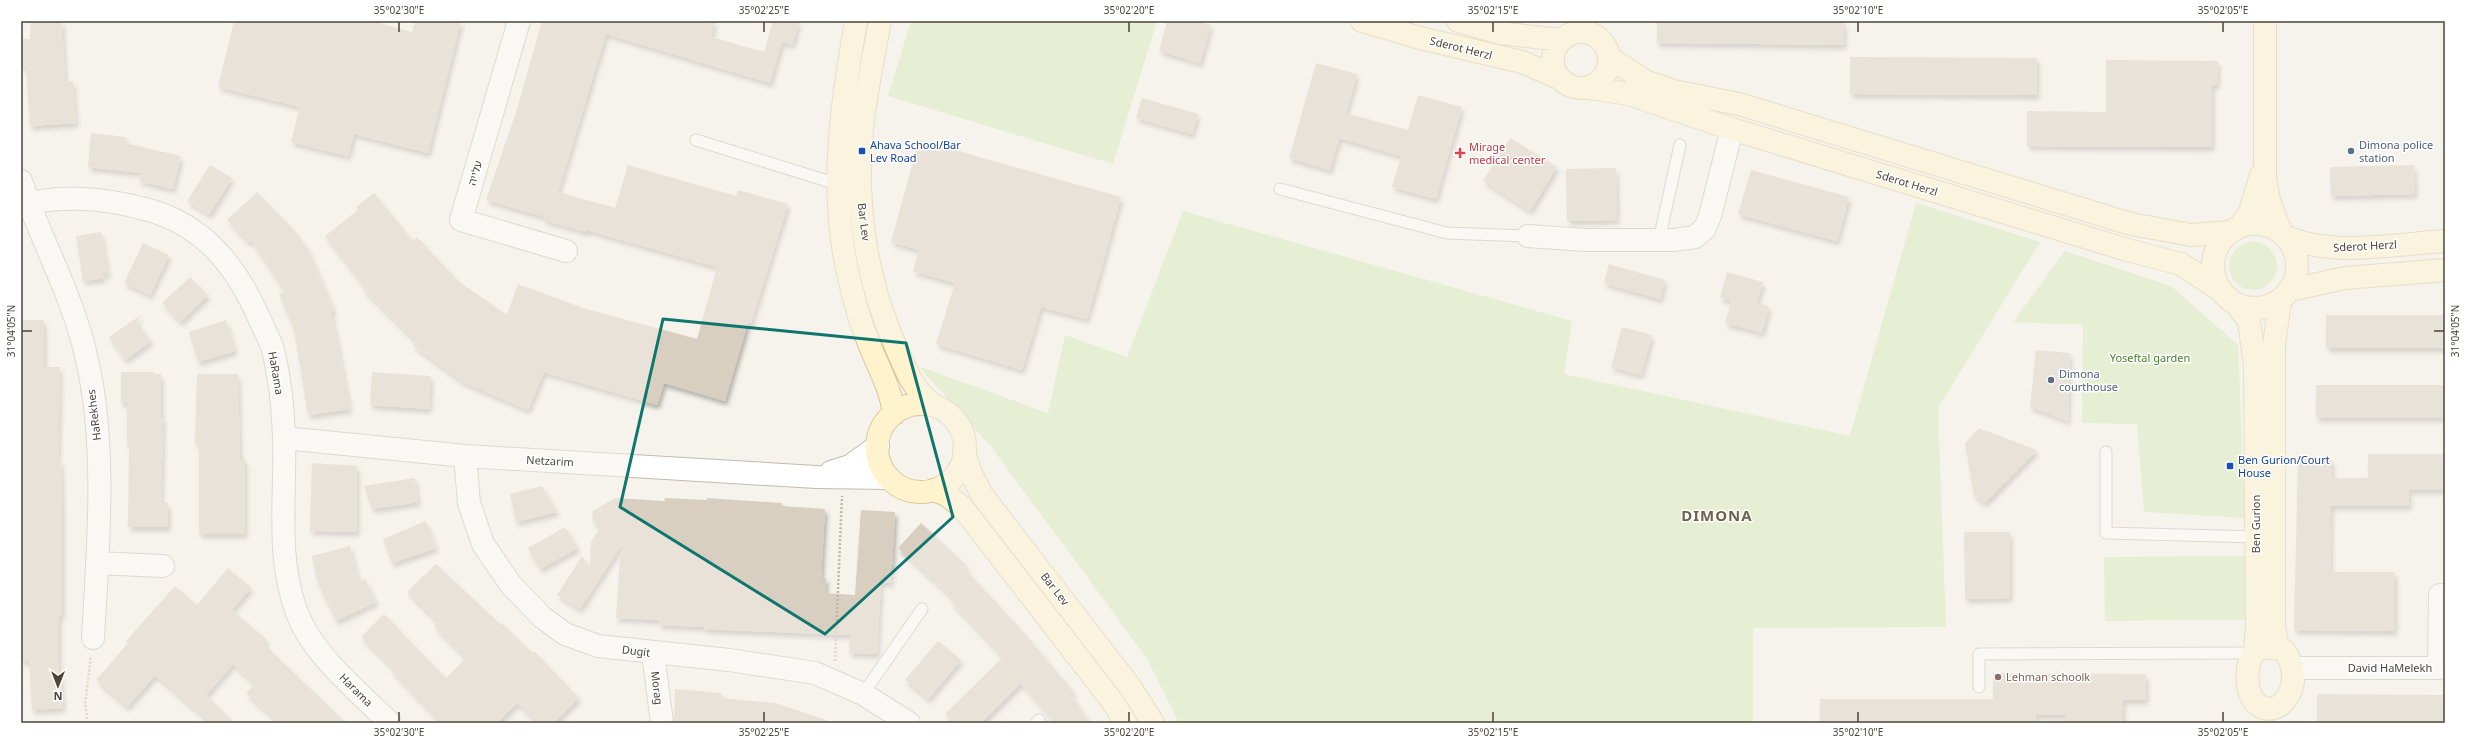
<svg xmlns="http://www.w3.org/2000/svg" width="2466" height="744" font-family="'Noto Sans','Noto Sans Hebrew',sans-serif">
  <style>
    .green { fill: #d2eab5 }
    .building { fill: #d8cfc1; filter: url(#shadow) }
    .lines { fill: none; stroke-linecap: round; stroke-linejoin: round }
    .lane-casing { stroke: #c2bbae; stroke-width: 13 }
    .street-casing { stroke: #c2bbae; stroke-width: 24 }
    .secondary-casing { stroke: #d6c79b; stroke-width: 24 }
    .path { stroke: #c4b79f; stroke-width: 2.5; stroke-dasharray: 2 2; stroke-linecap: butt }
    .lane { stroke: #fff; stroke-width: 11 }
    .street { stroke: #fff; stroke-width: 22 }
    .secondary { stroke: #fff3cd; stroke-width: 22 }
    .marked { fill: none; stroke: #0f766e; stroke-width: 3; stroke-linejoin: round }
    .ticks { fill: none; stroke: #4b4439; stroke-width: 1.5 }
    .transit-dot { fill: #1a4fb4; stroke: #fff; stroke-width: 1.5 }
    .service-dot { fill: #5c6f8a; stroke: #fff; stroke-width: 1.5 }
    .health-dot { fill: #e0444e; stroke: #fff; stroke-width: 1.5 }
    .education-dot { fill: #8d6e63; stroke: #fff; stroke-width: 1.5 }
    .labels { text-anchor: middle; stroke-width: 3; stroke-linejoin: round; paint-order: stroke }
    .street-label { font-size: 11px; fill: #4b4439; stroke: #fff }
    .transit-label { font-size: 11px; fill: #164399; stroke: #fff; text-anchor: start }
    .service-label { font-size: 11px; fill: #4e5e75; stroke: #fff; text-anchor: start }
    .health-label { font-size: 11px; fill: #be3a42; stroke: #fff; text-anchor: start }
    .park-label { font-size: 11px; fill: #4a7f2a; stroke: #fff }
    .education-label { font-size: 11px; fill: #785e54; stroke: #fff; text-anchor: start }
    .district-label { font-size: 15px; font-weight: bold; letter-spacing: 1px; fill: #6e6250; stroke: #fff }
    .neatline { fill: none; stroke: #4b4439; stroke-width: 1.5 }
    .ticks-label { font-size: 10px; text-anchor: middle; fill: #4b4439 }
  </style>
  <defs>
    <filter id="shadow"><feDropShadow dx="2.5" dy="4.5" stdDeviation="2" flood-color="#0004"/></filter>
  </defs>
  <rect width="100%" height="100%" fill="#f6f3ec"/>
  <path class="green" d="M911,21H1157L1113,164L888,96Z
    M1916,203L2040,242L1938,408L1946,627L1753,628V723H1179L1146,657L989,444L918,366L1048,413L1065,335L1127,357L1183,211L1572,321L1564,374L1850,436Z
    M2229 266a24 24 0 1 1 48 0a24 24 0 1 1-48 0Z
    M2065,251L2171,286L2238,345L2245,518L2144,512L2137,424L2082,423L2083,325L2013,322Z
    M2248,556L2249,620L2105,621L2104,557Z"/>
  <path class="building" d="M31,21H62L65,82L73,81L76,123L30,126L26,67H21V39H30Z
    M234,21H383L382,24L412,32L415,21H461L428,153L354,134L348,156L291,142L300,107L218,87Z
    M542,21H715L711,37L764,52L773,21H799L792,45L782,42L770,83L606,34L558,192L615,208L628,165L736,196L738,190L788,204L751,323L748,322L725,401L664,383L657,405L544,372L528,410L463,382L413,346L416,342L363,289L365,287L325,236L358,210L356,207L374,193L413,241L417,237L459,282L507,315L518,284L583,308L697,339L717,267L587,230V232L544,220L545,217L486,200L517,109Z
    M1167,21H1195L1211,25L1200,63L1159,51Z
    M1657,21H1844V45L1657,43Z
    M1850,57L2037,58V95L1850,94Z
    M2106,60L2218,61L2217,85H2212V147L2027,146V111L2106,112Z
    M1316,63L1357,74L1346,113L1408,130L1418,95L1462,107L1436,199L1392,187L1401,156L1339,138L1330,170L1289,158Z
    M1142,98L1198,114L1192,134L1136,118Z
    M91,133L126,137L125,143L181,156L173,189L139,181L141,173L88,167Z
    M1510,138L1557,167L1530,211L1483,181Z
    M919,140L1121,197L1087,319L1041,307L1022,370L936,344L955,283L913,271L919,250L891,242Z
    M210,165L232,178L209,215L187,201Z
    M2414,165L2415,194L2331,196L2330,167Z
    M1616,168L1617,220L1567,221L1566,169Z
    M1751,170L1849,197L1837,241L1738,214Z
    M257,192L293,229L308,249L334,310L331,311L350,409L308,415L294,330L279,294L285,292L251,240L248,242L227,220Z
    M101,232L108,275L101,272L105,278L83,281L76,236Z
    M143,243L169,255L150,295L124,283Z
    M1609,264L1665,280L1660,299L1604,283Z
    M1727,272L1763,282L1757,303L1769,306L1762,333L1725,323L1731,301L1720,298Z
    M190,277L208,295L180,322L162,303Z
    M141,315L132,332L139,325L151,341L125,360L109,337Z
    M2326,315H2445V348H2326Z
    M21,320H44V367H60L58,461H61L62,503V616H59V676H61L63,708L32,710L29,661H21Z
    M226,320L235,351L198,362L189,332Z
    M1622,327L1652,335L1641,375L1611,367Z
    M2036,350L2070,353L2068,421L2030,407Z
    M121,372H154V374H161V418H163L161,503H168V527H128L129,446H127V403H121Z
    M372,372L431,376L429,409L370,405Z
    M197,374H238L240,459H245V534H199V444H195Z
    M2316,385H2445V418H2316Z
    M1979,428L2037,450L1985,503L1974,496L1965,443Z
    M2368,454H2445V490H2409V506H2331L2330,572H2395V631L2294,630L2298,459L2332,460V478H2368Z
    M312,463L357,466V532L310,531Z
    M415,478L418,502L372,509L364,486Z
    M542,486L557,512L516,522L510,494Z
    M615,498L664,501L665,498L707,500V498L782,503V506L825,509L821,578H826L825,593L855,595L861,510L895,512L891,583L881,582L877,654L849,653L850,635L704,629V627L659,625V620L616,618L621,546L580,609L557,595L582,556L590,568L591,542L600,528L592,519L593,511Z
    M426,521L436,548L392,563L383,539Z
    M921,523L967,566L964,568L1018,626L1074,692L1071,694L1090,723H1055L1021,683L981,723H954L945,714L1003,657L951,602L954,599L898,548Z
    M565,527L578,548L540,569L528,548Z
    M1964,532H2010V598L1965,599Z
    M350,546L359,582L365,579L376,602L336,621L317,581L312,556Z
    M436,564L501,625L502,623L532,653L534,651L579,698L554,723H537L517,703L497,723H441L391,670L393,668L361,637L384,614L446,678L466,658L434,626L438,623L407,592Z
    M228,568L251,588L232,610L267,640L264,644L346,723H279L246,693L255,684L233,664L206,695L235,723H211L155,675L127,707L96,680L128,643L126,641L175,586L197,605Z
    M938,641L961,660L928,699L905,680Z
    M1993,673L2146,674V700H2123V723H2065V715H2036V723H1820V699H1993Z
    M675,689L722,693L721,698L775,703L826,720V723H674Z
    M2317,694L2445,695V723H2317Z"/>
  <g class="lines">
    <defs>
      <path id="lane" d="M696,140L837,184
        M1280,189L1447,233L1528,236
        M1659,240L1680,145
        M2106,452V533L2257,537
        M1979,687V654L2253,653
        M863,694L922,609
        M1036,723L1039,720"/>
      <path id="street" d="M519,21L461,220L566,251
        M1584,32L1585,21
        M21,181C41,241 74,298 87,360C107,446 98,549 93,638
        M21,207C54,193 107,199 141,208C202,222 236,265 260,320C264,329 270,340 273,350C280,378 283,409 284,438C286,497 276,554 296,610C311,654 358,691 390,723
        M1528,236L1586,240H1674L1695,237L1705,228L1710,216L1732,129
        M284,438L465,456L816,477L889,478
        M465,456L469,503L483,544L511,585L542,617L565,634L598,646L729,660L815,673L863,694L909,723
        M831,472L850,466L878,446
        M97,563L163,566
        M653,653L662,723
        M2292,668H2439L2440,595"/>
      <path id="secondary" d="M856,21C840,115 827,200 853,294C857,311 863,329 870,346C879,369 891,389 894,414
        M880,21C872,65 862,111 860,156C858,220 869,288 896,347C906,370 913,391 935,406
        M1362,21L1420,38L1522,62L1559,78
        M1458,21L1500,33L1561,40
        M2265,21V176L2269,200L2281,233
        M1553 60a28 28 0 1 1 56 0a28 28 0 1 1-56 0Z
        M1610,58L1647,82L1674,91L1739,104L2131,224L2191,235L2230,232
        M1589,88L1629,94L1732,129L2124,249L2181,264L2220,290
        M2213 266a42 42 0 1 1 84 0a42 42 0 1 1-84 0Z
        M2239,227L2250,212L2261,175
        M2287,237C2333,257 2396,244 2445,241
        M2290,290L2345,278L2445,270
        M2237,305L2249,321L2255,365L2257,626L2255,652
        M877 448a44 44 0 1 1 88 0a44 44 0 1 1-88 0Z
        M964,452L970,471L982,495L1131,688L1153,723
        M933,490L945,494L962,507L1112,701L1126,723
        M2264,647L2282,649C2291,657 2293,669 2293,680C2292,699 2273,719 2256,703C2245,693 2245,664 2254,653C2256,650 2261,648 2264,647Z
        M2277,647L2274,625V345L2280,301"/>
    </defs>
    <use href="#lane" class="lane-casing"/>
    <use href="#street" class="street-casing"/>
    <use href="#secondary" class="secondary-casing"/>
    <path class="path" d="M835,661L842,496
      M88,723L85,704L91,656"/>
    <use href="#lane" class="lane"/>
    <use href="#street" class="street"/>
    <use href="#secondary" class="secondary"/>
  </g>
  <path d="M0 0H2466V744H0ZM663,319L906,343L953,517L825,634L620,507Z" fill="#f6f3ec" fill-opacity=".55" fill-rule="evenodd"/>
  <path class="marked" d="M663,319L906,343L953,517L825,634L620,507Z"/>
  <path class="ticks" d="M399,22V32M764,22V32M1129,22V32M1493,22V32M1858,22V32M2223,22V32M22,331H32M2434,331H2444M399,712V722M764,712V722M1129,712V722M1493,712V722M1858,712V722M2223,712V722"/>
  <g class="transit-dot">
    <rect x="858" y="147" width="8" height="8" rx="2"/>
    <rect x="2226" y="462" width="8" height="8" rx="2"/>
  </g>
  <g class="service-dot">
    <circle cx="2351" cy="151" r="4"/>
    <circle cx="2051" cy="380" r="4"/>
  </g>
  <path class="health-dot" d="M1458 147h4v4h4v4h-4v4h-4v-4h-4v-4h4z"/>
  <circle class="education-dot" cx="1998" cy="677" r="4"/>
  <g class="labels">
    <g class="street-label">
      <text transform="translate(1461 48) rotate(14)" y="4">Sderot Herzl</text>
      <text transform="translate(475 173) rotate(-74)" y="4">עלייה</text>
      <text transform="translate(1907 183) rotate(17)" y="4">Sderot Herzl</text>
      <text transform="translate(864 222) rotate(83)" y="4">Bar Lev</text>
      <text transform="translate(2365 246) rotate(-3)" y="4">Sderot Herzl</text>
      <text transform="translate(276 373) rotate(80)" y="4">HaRama</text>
      <text transform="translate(94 415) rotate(-97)" y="4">HaRekhes</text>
      <text transform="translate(550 461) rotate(3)" y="4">Netzarim</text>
      <text transform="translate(2256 524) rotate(-90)" y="4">Ben Gurion</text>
      <text transform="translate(1055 589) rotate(52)" y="4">Bar Lev</text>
      <text transform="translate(636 651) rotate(7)" y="4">Dugit</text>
      <text x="2390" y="672">David HaMelekh</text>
      <text transform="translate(657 688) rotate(83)" y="4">Morag</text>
      <text transform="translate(356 690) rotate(45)" y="4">Harama</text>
    </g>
    <g class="transit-label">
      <text x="870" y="149">Ahava School/Bar<tspan x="870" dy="13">Lev Road</tspan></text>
      <text x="2238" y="464">Ben Gurion/Court<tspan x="2238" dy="13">House</tspan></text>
    </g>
    <g class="service-label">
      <text x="2359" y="149">Dimona police<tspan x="2359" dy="13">station</tspan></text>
      <text x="2059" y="378">Dimona<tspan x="2059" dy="13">courthouse</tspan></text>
    </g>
    <g class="health-label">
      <text x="1469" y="151">Mirage<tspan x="1469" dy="13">medical center</tspan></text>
    </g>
    <g class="park-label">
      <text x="2150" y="362">Yoseftal garden</text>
    </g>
    <g class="education-label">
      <text x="2006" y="681">Lehman schoolk</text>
    </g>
    <g class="district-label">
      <text x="1717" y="521">DIMONA</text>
    </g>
  </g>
  <rect width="2466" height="744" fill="none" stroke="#ffffff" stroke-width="44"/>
  <g transform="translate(58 686) rotate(180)" stroke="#ffffff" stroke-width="3" paint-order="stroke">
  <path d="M0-3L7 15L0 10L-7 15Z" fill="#4b4439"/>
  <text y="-6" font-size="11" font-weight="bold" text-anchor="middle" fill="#4b4439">N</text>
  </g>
  <rect x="22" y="22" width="2422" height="700" class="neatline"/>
  <g class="ticks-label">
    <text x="399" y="14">35°02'30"E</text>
    <text x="764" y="14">35°02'25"E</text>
    <text x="1129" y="14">35°02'20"E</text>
    <text x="1493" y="14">35°02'15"E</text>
    <text x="1858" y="14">35°02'10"E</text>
    <text x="2223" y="14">35°02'05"E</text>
    <text transform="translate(2455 331) rotate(-90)" y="4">31°04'05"N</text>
    <text transform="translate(11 331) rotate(-90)" y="4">31°04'05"N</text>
    <text x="399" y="736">35°02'30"E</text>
    <text x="764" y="736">35°02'25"E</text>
    <text x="1129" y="736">35°02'20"E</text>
    <text x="1493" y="736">35°02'15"E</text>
    <text x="1858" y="736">35°02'10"E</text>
    <text x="2223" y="736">35°02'05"E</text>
  </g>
</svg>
